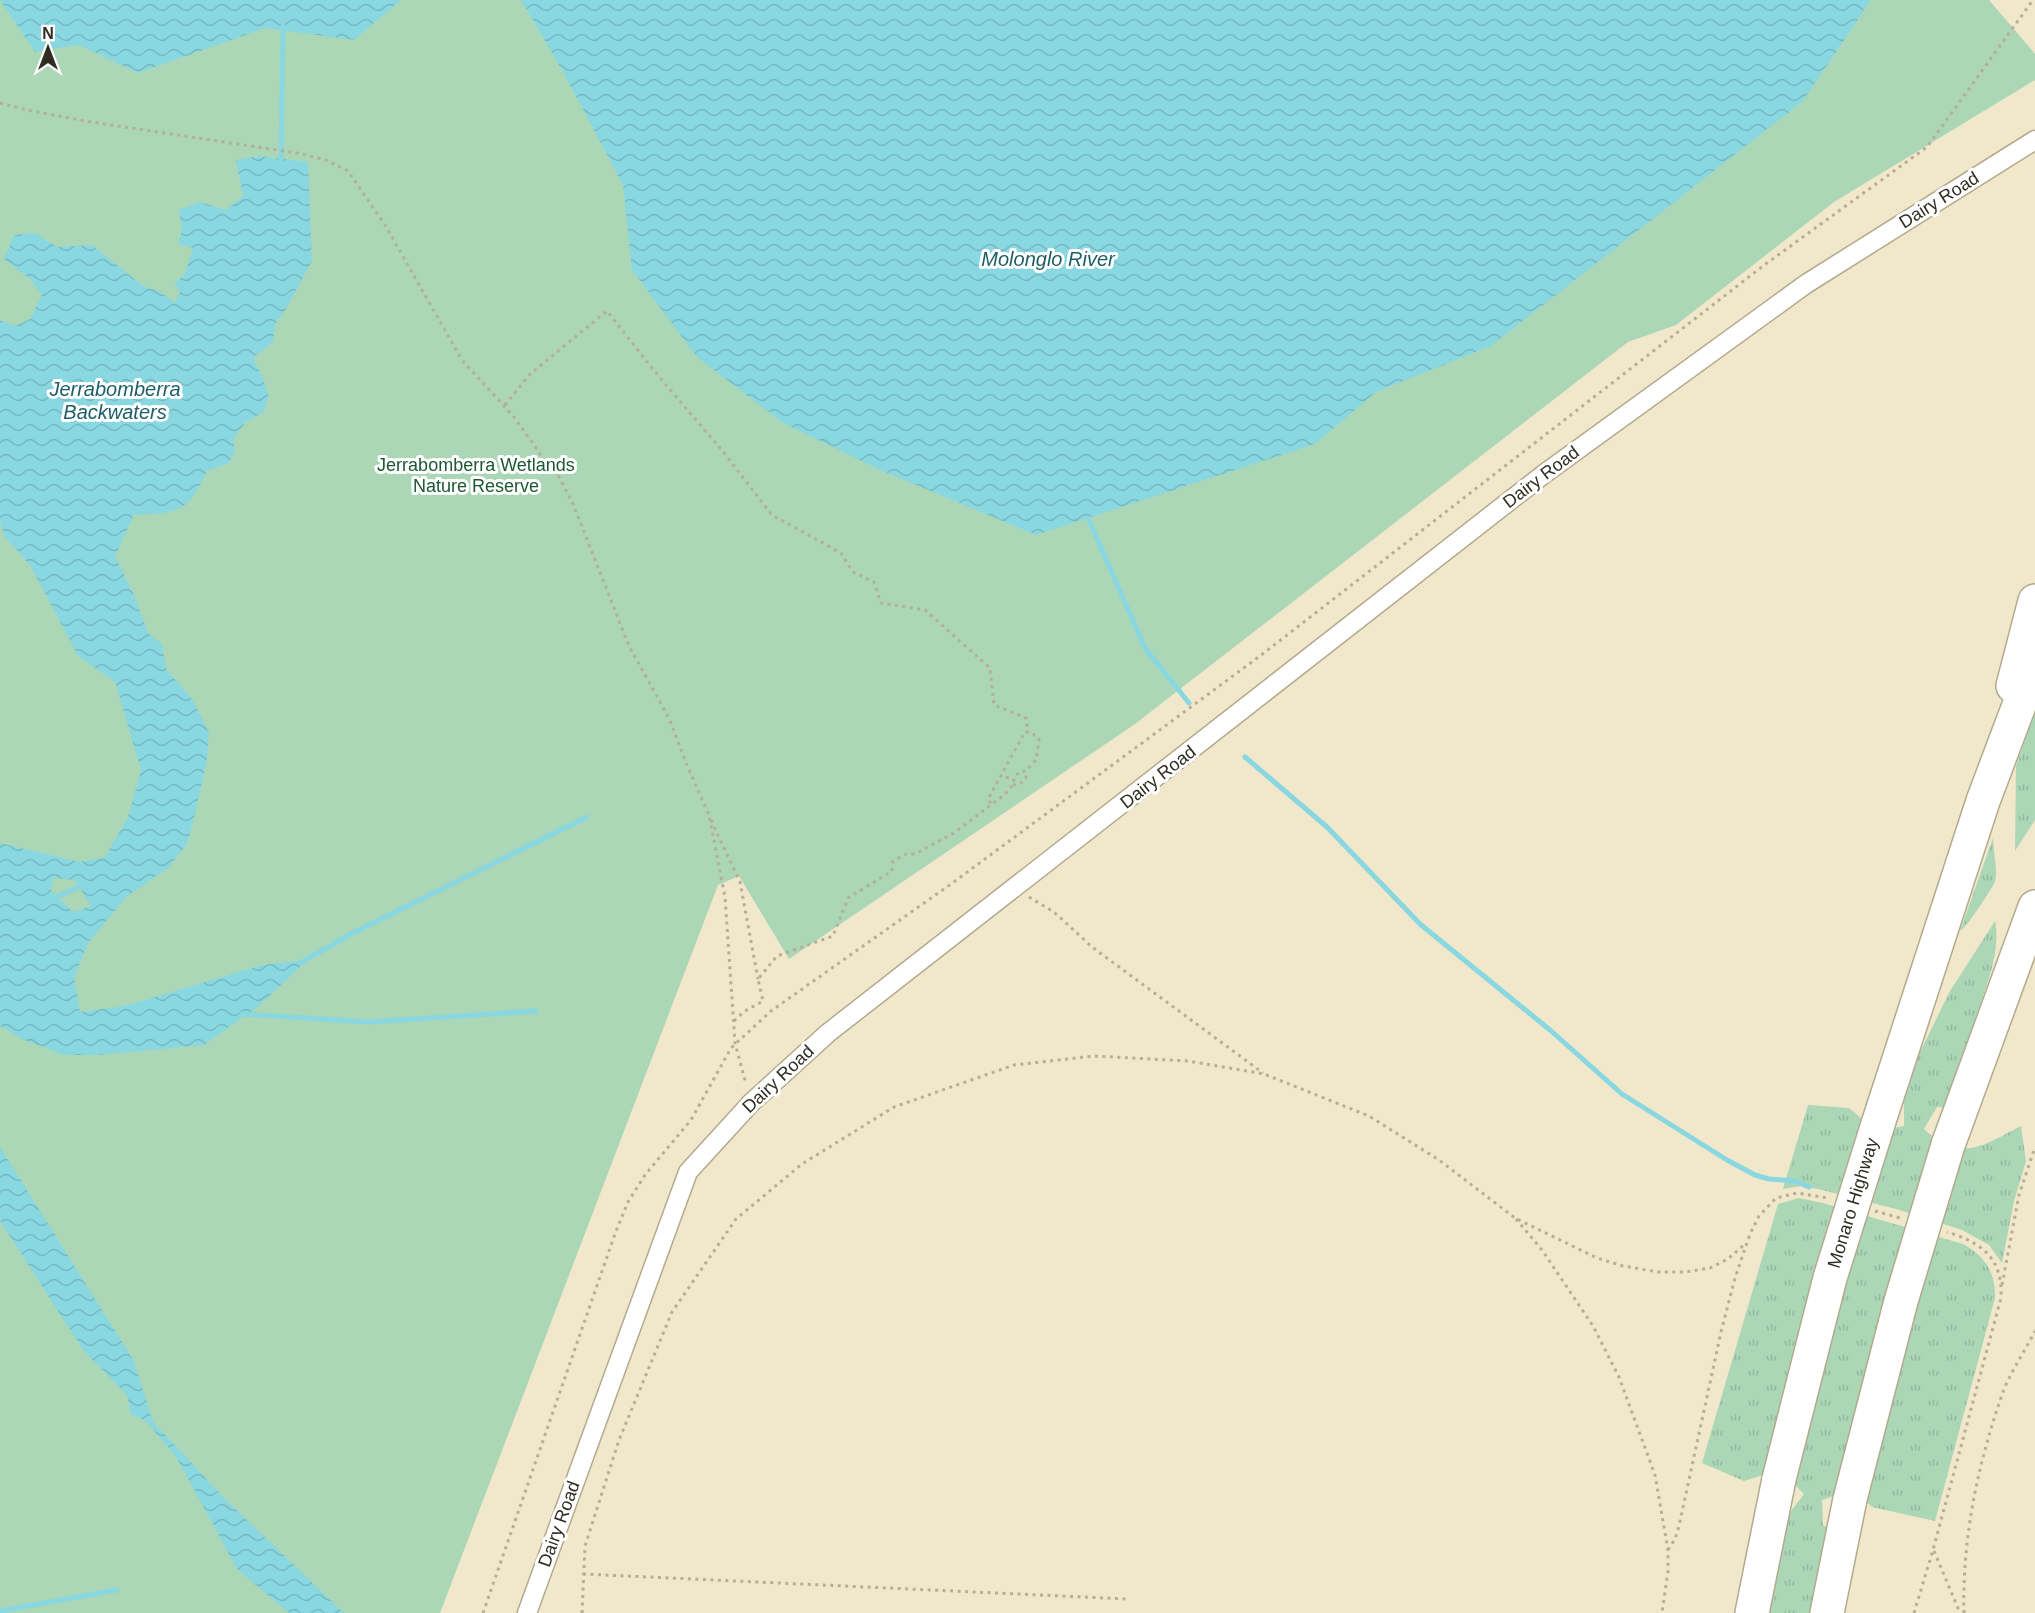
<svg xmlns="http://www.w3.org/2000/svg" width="2035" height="1613" font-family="Arial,sans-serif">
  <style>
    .grass { fill: url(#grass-tufts) }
    .park { fill: #abd7b7 }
    .water { fill: url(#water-waves); fill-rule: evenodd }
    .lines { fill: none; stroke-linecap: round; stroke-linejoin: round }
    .stream { stroke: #89d7e0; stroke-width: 5 }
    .street-casing { stroke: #b3aa8e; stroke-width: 21 }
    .highway-casing { stroke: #b3aa8e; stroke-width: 36 }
    .path { stroke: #b6ae97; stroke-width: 3; stroke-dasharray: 3 4.5; stroke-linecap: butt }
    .street { stroke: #fff; stroke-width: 18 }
    .highway { stroke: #fff; stroke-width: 33 }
    .highway-bridge-casing { stroke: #b3aa8e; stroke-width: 36; stroke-linecap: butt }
    .highway-bridge { stroke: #fff; stroke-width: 33 }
    .labels { text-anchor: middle; stroke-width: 6; stroke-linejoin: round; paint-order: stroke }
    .street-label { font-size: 18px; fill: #2f2c21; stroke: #fff }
    .park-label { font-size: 18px; fill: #1d5833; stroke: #fff }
    .water-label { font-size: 20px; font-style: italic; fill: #1d5f66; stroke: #fff }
  </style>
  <defs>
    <pattern id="grass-tufts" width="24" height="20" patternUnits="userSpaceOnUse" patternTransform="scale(1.5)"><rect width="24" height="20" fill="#abd7b7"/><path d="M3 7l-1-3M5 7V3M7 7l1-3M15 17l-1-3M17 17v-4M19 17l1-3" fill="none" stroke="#93b99d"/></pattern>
    <pattern id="water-waves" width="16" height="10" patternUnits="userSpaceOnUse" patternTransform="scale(1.5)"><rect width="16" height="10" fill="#89d7e0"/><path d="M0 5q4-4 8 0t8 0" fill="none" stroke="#77b9c0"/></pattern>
  </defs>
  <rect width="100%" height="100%" fill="#f1e7ca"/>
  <path class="grass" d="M2035,712V820L2015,851L2016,766Z
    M1993,838C1993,849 1998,871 1995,881C1993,888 1966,928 1960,931Z
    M1995,921C2001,950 1987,984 1978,1011C1968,1044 1957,1076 1946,1108L1937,1107L1924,1129C1960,1164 1984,1145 2021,1126L2026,1161L2014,1201L2002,1263L1989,1245L1962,1230L1896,1209L1818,1189L1801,1186L1783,1189L1808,1105L1849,1108L1861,1118L1878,1124L1892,1128L1904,1126V1090L1922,1048L1950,991Z
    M1799,1198L1823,1203L1963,1244C1985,1256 1996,1273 1995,1298L1935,1521L1872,1507L1868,1503L1837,1495L1822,1500L1823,1525L1829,1529L1819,1571L1822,1574L1814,1613H1765L1785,1519L1804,1494L1793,1483L1763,1475L1744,1481L1702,1463L1778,1204Z"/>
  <path class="park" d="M0,0H1989L2035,54V80L1834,202L1676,325L1628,342L1135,724L789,959L739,876L718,885L440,1613H0Z"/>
  <path class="water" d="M0,0H401L354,40L265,28L138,73L79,45L35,52Z
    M521,0H1871L1803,101L1491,346L1376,392L1315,444L1036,535L878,469L783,423L697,357L632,270L623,185L562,70Z
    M259,156L308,162L312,261L286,309L275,324L273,342L253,358L263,378L269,397L263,412L245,423L233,439L235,451L229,463L207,471C187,513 179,513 134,515L115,556L133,593L149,634L162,644L166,669L192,699L209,732L207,760L194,818L187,844L168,868L126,897L88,943L74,978L80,1012L125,1006L262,965L307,960L259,1006L204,1045L98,1055H64L20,1038L0,1026V843L80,862L105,857L128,817L141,770L115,682L78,656L30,565L5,537L0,522V320L15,326L30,319L42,295L30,279L4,259L14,235L35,233L57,247L92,245L143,286L159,291L175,303L180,292L174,282L184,276L193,248L178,244L182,229L179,210L200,202L226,210L243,196L236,160ZM53,878L75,880L91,906L73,912L51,890Z
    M0,1147L134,1361L153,1422L225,1499L344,1613H289L237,1569L177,1458L146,1421L131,1414L127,1395L83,1350L0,1221Z"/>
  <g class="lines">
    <path class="stream" d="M281,163L283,26
      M1088,518L1145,648L1189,703
      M1245,757L1327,827L1420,924L1550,1030L1622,1094L1727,1160L1755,1175L1769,1179L1795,1181L1809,1187
      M52,899L85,884
      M300,963L351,934L587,817
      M242,1014L369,1022L536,1011
      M0,1611L117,1590"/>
    <defs>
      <path id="street" d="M527,1613L688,1172L751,1103L828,1033L1544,474L1806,284L2035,140"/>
      <path id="highway" d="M2013,686L2035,601
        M1878,1124L1983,801L2035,663
        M1948,1145L2035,907
        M1752,1613L1779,1479
        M1827,1613L1850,1499"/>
    </defs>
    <use href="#street" class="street-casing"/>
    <use href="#highway" class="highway-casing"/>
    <path class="path" d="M0,103L27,110L85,121L297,153L326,160L348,171L385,225L462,360L514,417L543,458L557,473L573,504L629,646L669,718L686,763L709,815L725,897L735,1043L746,1084
      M505,405L530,374L607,311L660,378L721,449L772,515L841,553L853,572L874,582L881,603L925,610L990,668L994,705L1026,718L1028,732
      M1006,777L1014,780
      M1013,785L1020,784L1026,778V771
      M711,820L740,882L758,979
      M1029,897L1054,912L1092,947L1263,1073
      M734,1021L745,1011L763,1001L758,979L777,956L833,936L848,898L892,871L893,861L906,854H915L954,833L1004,795L1013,785L1014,778L1019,772L1026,771L1036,760L1039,739L1031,732H1025L988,799L992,805
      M1875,1211L1900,1218
      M1516,1219L1542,1250L1593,1326L1619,1377L1655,1475L1668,1550V1571L1662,1613
      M2002,1285L2019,1195L2035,1147
      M1668,1550L1675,1539L1679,1526L1721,1332L1735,1278L1750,1234L1759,1216L1776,1198L1797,1193L1828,1198
      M1934,1551L1960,1613
      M583,1574L1127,1599
      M483,1613L616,1231L628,1202L645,1175L691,1120L731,1048L771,1011L951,884L1260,656L1763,266L1927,147L2033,0
      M582,1613L585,1546L619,1440L672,1312L736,1219L802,1164L894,1107L1014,1065L1094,1056L1188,1061L1264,1074L1369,1116L1439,1160L1515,1218L1597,1258L1623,1266L1658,1272H1685L1710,1268L1728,1259L1746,1243
      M1914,1613L1933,1550L2001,1298C2003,1258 1982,1243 1947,1232
      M1964,1613C1962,1538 1978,1463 2003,1392C2011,1371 2025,1351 2035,1331"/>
    <use href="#street" class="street"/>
    <use href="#highway" class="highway"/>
    <defs>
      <path id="highway-bridge" d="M1779,1479L1830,1278L1878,1124
        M1850,1499L1901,1301L1948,1145"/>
    </defs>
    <use href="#highway-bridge" class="highway-bridge-casing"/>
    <use href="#highway-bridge" class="highway-bridge"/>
  </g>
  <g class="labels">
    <g class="street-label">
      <text transform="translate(1939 200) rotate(-32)" y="6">Dairy Road</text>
      <text transform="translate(1541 477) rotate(-37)" y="6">Dairy Road</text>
      <text transform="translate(1158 777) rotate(-38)" y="6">Dairy Road</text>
      <text transform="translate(778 1079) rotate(-43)" y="6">Dairy Road</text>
      <text transform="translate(1853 1203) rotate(-73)" y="6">Monaro Highway</text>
      <text transform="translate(559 1524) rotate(-70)" y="6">Dairy Road</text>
    </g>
    <g class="park-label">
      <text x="476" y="471">Jerrabomberra Wetlands<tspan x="476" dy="21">Nature Reserve</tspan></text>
    </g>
    <g class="water-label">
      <text x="1048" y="266">Molonglo River</text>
      <text x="115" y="396">Jerrabomberra<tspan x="115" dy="23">Backwaters</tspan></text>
    </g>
  </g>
  <g transform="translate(48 48)" stroke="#ffffff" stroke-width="4.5" paint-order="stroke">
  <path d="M0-4.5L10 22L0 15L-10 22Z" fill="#2f2c21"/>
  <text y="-9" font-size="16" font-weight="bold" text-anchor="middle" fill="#2f2c21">N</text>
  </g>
</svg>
